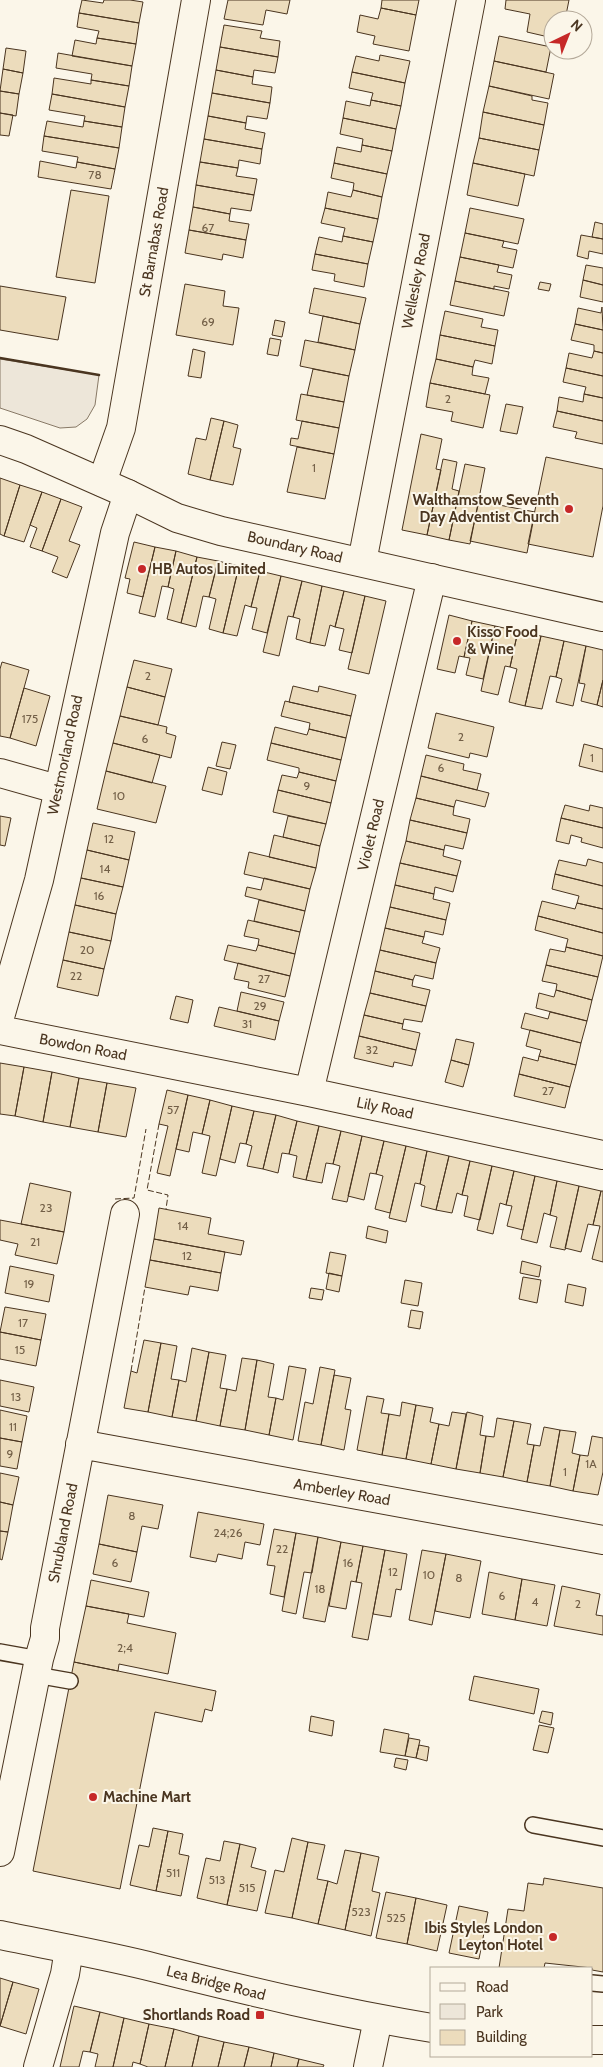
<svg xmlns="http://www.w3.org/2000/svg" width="603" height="2067" font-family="Cabin,sans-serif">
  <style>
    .green { fill: #ede6d9; stroke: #887966 }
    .building { fill: #ecdcbc; stroke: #4a3520 }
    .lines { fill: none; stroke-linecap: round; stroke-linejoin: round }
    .lane-casing { stroke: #4a3520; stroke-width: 18 }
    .street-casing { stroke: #4a3520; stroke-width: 30 }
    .secondary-casing { stroke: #4a3520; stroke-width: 30 }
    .primary-casing { stroke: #4a3520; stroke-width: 30 }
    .lane { stroke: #fbf6e9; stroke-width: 15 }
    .street { stroke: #fbf6e9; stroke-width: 28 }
    .secondary { stroke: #fbf6e9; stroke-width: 28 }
    .primary { stroke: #fbf6e9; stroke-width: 28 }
    .fence { stroke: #4a3520; stroke-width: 1; stroke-dasharray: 6 2.5; stroke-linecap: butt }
    .wall { stroke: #4a3520; stroke-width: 2.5 }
    .poi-dot { fill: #c62828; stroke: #fbf6e9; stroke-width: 2 }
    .labels { text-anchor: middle; stroke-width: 4; stroke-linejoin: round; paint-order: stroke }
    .number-label { font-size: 12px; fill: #725f47 }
    .street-label { font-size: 15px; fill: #4a3520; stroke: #fbf6e9 }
    .poi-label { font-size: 15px; font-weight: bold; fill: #4a3520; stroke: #fbf6e9; text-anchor: end }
  </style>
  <rect width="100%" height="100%" fill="#fbf6e9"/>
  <path class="green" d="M0,359L99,375L95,405L87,419L76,427L60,428L0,408Z"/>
  <path class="building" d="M82,0L103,3L104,0H130L143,2L139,23L79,13Z
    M228,0H290L287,14L266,10L263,25L224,19Z
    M382,0H419L416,15L381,8Z
    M506,0H569L565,20H553V38L527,32L530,14L505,9Z
    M381,8L416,15L409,51L373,44L375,36L357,32L360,15L378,19Z
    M79,13L139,23L136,44L97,38L99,31L77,27Z
    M224,25L262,31L260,38L280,41L278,57L220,47Z
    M499,36L551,47L546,72L494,61Z
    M97,38L136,44L132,66L72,56L75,40L96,44Z
    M220,47L278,57L275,73L254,70L253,77L216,70Z
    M6,48L26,51L23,73L3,69Z
    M58,53L132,66L129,86L91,80L92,74L56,68Z
    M380,55L410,61L405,83L352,72L356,56L379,61Z
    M494,61L554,74L549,99L489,86Z
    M3,69L23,73L19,94L0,91Z
    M216,70L253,77L252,84L272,87L270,103L212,93Z
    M352,72L405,83L401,106L371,100L373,93L349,88Z
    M54,78L91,84V80L129,86L125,107L52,94Z
    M489,86L532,96V100L548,103L544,125L483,112Z
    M0,91L19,94L16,116L0,113Z
    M212,93L270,103L267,119L247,116L246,123L208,116Z
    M52,94L125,107L122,127L84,121L85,116L49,110Z
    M371,100L401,106L396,129L343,118L346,101L370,106Z
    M483,112L544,125L539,150L479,138Z
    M0,113L13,115L9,136L0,135Z
    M208,116L246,123L245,129L265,133L262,149L204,139Z
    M343,118L396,129L392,151L362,145L363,139L340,134Z
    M47,121L83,127L84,121L122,127L119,148L44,136Z
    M44,136L119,148L115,169L77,162L78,157L42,151Z
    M479,138L539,150L534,176L473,163Z
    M204,139L262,149L260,164L239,160L238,168L200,162Z
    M362,145L392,151L387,174L334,163L337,147L361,152Z
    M40,161L76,168L77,162L115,169L111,189L38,177Z
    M200,162L238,168L236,176L257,179L254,195L196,185Z
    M334,163L387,174L382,197L353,190L354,183L331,178Z
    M473,163L525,174L518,206L467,195Z
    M196,185L254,195L251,211L231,208L230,214L193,207Z
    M71,190L109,196L95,283L56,277Z
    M353,190L382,197L378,219L325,208L328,192L351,197Z
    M193,207L230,214L229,221L249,224L246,240L189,230Z
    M325,208L378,219L373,242L343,236L345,228L321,223Z
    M470,208L524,219L518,244L465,233Z
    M595,222L603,224V239L592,237Z
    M189,230L246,240L243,258L223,254L222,260L185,253Z
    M465,233L504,241L502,247L517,250L513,268L460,257Z
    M581,235L603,239V254L589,251L588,259L577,256Z
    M343,236L373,242L368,264L315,254L319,237L342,242Z
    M315,254L368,264L364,287L334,281L335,274L312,270Z
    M460,257L499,265L497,272L512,275L509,289L494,286V289L455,281Z
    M586,265L603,268V285L583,280Z
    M583,280L603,285V302L580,297Z
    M455,281L509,292L504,316L450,305Z
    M540,282L551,284L549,291L538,289Z
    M185,284L225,291L223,306L239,308L233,345L176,335Z
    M0,286L66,297L58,340L0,330Z
    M314,288L366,298L360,324L309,313Z
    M602,307L603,330L575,324L578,308L601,313Z
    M445,311L483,319L481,327L498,330L495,346L440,335Z
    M323,316L360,324L355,350L318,342Z
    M275,320L285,322L282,337L272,335Z
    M575,324L603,330V353L594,351V345L571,340Z
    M440,335L495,346L492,364L475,360L473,367L436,359Z
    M270,338L281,340L278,356L267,354Z
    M305,340L355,350L349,376L300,366Z
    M193,349L205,352L201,378L188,376Z
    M594,351L603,353V376L566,368L569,353L592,358Z
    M436,359L473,367L472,375L489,378L485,394L430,383Z
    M566,368L603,376V398L584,394L586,387L563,382Z
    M313,369L349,376L344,402L307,395Z
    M430,383L490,395L483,428L451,421L453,412L426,407Z
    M301,394L344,402L339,428L296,420Z
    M584,394L603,398V421L557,411L559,397L583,402Z
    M506,404L523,407L517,434L500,431Z
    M557,411L603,421V444L575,438L577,432L553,427Z
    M211,418L224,421L210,480L188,474L196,438L206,440Z
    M224,421L238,425L233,447L241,449L233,485L210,480Z
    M302,421L339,428L334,454L290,445L291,438L298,439Z
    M421,434L442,439L436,469L441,470L427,535L402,530Z
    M297,447L334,454L325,499L287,492Z
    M546,457L603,469V506L593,557L528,544Z
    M443,459L457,462L452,489L459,491L449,540L427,535Z
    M465,464L485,468L470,544L449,540Z
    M0,478L20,485L4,536L0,534Z
    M20,485L42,492L24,542L4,536Z
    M42,492L61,499L42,551L30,547L37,528L30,525Z
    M61,499L82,507L69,541L80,545L67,578L52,572L58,557L42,551Z
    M479,501L535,512L527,553L470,541Z
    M134,542L155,547L143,597L127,593L130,579L125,578Z
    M155,547L176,551L168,587L162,586L155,617L139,613Z
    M176,551L197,557L181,623L167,619L174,589L168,587Z
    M197,557L218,561L209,597L203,596L196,627L181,623Z
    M218,561L239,566L223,633L209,629L216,599L209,597Z
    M239,566L260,571L251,607L245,605L237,636L223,633Z
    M260,571L281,576L267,633L252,629L257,608L251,607Z
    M281,576L302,581L293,617L288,616L279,656L263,652Z
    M302,581L322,586L310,643L296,639L300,619L293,617Z
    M322,586L344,591L335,627L330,625L325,646L310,643Z
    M344,591L365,596L352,653L339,650L344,629L335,627Z
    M365,596L386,601L369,674L348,669Z
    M449,615L472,621L464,657L459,656L455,673L437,669Z
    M472,621L495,626L483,679L466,675L470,658L464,657Z
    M495,626L518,631L510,667L505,666L498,695L481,691Z
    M518,631L541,636L525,706L509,702L517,669L510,667Z
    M541,636L564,641L556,677L550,676L542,709L525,706Z
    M564,641L586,646L573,706L556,702L562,679L556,677Z
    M586,646L603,650V680L597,705L581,701L585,684L579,683Z
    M134,660L172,669L165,697L127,687Z
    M2,662L29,670L10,738L0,736V669Z
    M603,680V707L597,705Z
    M293,686L318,692L319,686L356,695L351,716L289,702Z
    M127,687L165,697L158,725L120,716Z
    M24,688L50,696L36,746L10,738Z
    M285,701L351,716L346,738L309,729L310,723L281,716Z
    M436,713L494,727L487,757L470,753L469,758L428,748Z
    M120,716L167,727L166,733L176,736L171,758L113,743Z
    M275,727L307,735L309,729L346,738L341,760L271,743Z
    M222,742L236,745L230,769L216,766Z
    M113,743L160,755L152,783L106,771Z
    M271,743L341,760L336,781L299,772V768L267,760Z
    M584,744L603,749V772L579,766Z
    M426,755L464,764L463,770L481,774L477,790L421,776Z
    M208,767L227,772L222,795L202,790Z
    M106,771L166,786L156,823L97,809Z
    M299,772L336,781L331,803L278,790L282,775L297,778Z
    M421,776L489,793L485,807L456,800L454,807L416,798Z
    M278,790L331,803L326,824L273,812Z
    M416,798L454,807L453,815L470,819L467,833L410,820Z
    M565,805L589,811L590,805L603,808V828L561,818Z
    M0,816L11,818L5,846L0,845Z
    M288,816L326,824L320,846L283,837Z
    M561,818L603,828V848L581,842L582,838L571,835L569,844L556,841Z
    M410,820L467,833L463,849L445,845L444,850L406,841Z
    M93,823L135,832L129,860L87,850Z
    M274,835L320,846L316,868L269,857Z
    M406,841L444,850L443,856L461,861L457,876L400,863Z
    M87,850L129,860L123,887L81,878Z
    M249,852L316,868L310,889L244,874Z
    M588,859L603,863V886L555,874L559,860L586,866Z
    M400,863L457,876L453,892L435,887L434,894L395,885Z
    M555,874L603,886V909L577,903L579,896L552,889Z
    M81,878L123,887L116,914L75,905Z
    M264,878L310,889L305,911L245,896L247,887L261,890Z
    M395,885L434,894L433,899L450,903L446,920L390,907Z
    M259,900L305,911L300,932L254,921Z
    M542,901L575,909L577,903L603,909V933L538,916Z
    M75,905L116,914L111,941L69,932Z
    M390,907L446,920L443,935L425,931L424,937L385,928Z
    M538,916L603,933V956L566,947L568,939L535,930Z
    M248,920L300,932L295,954L258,945L259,939L244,936Z
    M385,928L424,937L422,943L440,948L436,963L380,950Z
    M69,932L111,941L104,969L63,960Z
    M228,945L256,951L258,945L295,954L290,976L224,960Z
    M566,947L603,956L598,977L546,965L550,949L565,952Z
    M380,950L436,963L433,979L415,975L413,980L375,971Z
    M63,960L104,969L98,996L57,987Z
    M238,963L290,976L285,997L248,988L249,982L234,979Z
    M546,965L598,977L592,1000L556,990L557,984L542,981Z
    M375,971L413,980L412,986L430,990L426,1006L370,993Z
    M556,990L592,1000L587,1021L536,1008L539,993L554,997Z
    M241,992L284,1002L279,1021L237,1011Z
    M370,993L426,1006L422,1022L404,1019L403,1024L364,1015Z
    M176,996L193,1000L188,1023L170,1019Z
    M219,1007L279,1021L275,1040L214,1026Z
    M550,1012L587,1021L581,1043L521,1028L525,1013L548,1019Z
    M364,1015L403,1024L402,1029L420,1033L416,1050L359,1036Z
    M530,1030L581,1043L576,1065L539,1056L541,1050L526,1046Z
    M359,1036L416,1050L412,1066L394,1062L393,1067L354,1058Z
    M456,1039L474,1043L469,1065L451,1060Z
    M539,1056L576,1065L570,1087L519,1074L523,1057L538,1061Z
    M451,1060L469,1065L463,1087L445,1082Z
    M0,1063L24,1067L15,1116L0,1114Z
    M24,1067L52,1072L43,1122L15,1116Z
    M52,1072L79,1078L70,1127L43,1122Z
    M519,1074L570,1087L565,1108L514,1096Z
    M79,1078L107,1083L98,1132L70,1127Z
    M107,1083L136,1088L126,1137L98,1132Z
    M167,1090L188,1095L170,1176L157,1173L168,1126L159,1124Z
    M188,1095L210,1100L202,1134L193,1132L189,1152L176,1149Z
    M210,1100L232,1106L216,1176L202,1173L210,1136L202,1134Z
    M232,1106L254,1111L246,1144L240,1143L235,1163L220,1159Z
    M254,1111L276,1115L263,1169L247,1166L252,1146L246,1144Z
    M276,1115L297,1121L289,1154L282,1153L278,1173L263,1169Z
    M297,1121L319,1126L306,1180L293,1177L297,1156L289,1154Z
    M319,1126L341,1131L333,1164L326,1163L322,1183L306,1180Z
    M341,1131L362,1136L347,1202L332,1199L340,1166L333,1164Z
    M362,1136L384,1141L376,1174L370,1173L364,1200L348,1196Z
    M384,1141L406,1146L390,1213L375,1209L383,1176L376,1174Z
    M406,1146L427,1151L420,1184L415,1183L406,1222L389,1218Z
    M427,1151L449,1156L436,1210L421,1206L425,1186L420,1184Z
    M449,1156L470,1161L462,1195L457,1193L452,1213L436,1210Z
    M470,1161L492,1166L480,1220L464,1216L468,1196L462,1195Z
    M492,1166L514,1171L506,1205L500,1203L493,1234L477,1230Z
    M514,1171L535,1176L523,1230L507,1226L512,1206L506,1205Z
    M535,1176L557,1181L550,1215L544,1213L537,1243L521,1239Z
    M557,1181L579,1186L565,1250L550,1247L557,1217L550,1215Z
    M30,1183L71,1192L64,1232L21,1224Z
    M579,1186L601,1191L593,1225L588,1224L581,1252L565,1248Z
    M601,1191H603V1262L592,1259L600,1226L593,1225Z
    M159,1208L211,1218L208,1234L244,1241L241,1255L154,1239Z
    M0,1220L64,1232L57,1264L15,1255L18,1244L0,1240Z
    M368,1226L388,1231L386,1243L366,1238Z
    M154,1239L225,1252L221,1273L150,1260Z
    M330,1252L346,1255L342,1276L326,1273Z
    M150,1260L221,1273L218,1291L190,1286L188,1295L145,1287Z
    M522,1261L541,1266L539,1277L520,1273Z
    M10,1266L54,1275L49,1302L5,1293Z
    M329,1273L342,1276L339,1292L326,1289Z
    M523,1277L541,1280L537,1303L519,1299Z
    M405,1280L422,1283L418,1306L401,1303Z
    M568,1284L586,1288L583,1306L565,1302Z
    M311,1288L324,1290L322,1300L309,1298Z
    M5,1307L46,1314L41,1340L0,1332Z
    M411,1310L423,1312L420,1329L408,1327Z
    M0,1332L41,1340L36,1366L0,1359Z
    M144,1340L161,1343L148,1412L124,1408L131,1371L137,1373Z
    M161,1343L177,1346L171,1379L179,1380L172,1417L148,1412Z
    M192,1348L209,1352L196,1421L172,1417L179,1380L186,1382Z
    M209,1352L226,1355L220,1388L227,1389L220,1426L196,1421Z
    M242,1358L257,1360L245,1430L220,1426L227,1389L236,1391Z
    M257,1360L274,1364L268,1397L276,1398L269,1435L245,1430Z
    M289,1366L306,1369L293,1440L269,1435L276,1398L283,1400Z
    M320,1367L335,1370L321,1445L298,1441L305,1402L313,1404Z
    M334,1375L351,1378L345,1409L351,1410L344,1450L321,1445Z
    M0,1380L34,1387L29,1412L0,1406Z
    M367,1396L384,1399L381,1413L389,1414L382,1455L357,1450Z
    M402,1402L416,1405L406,1459L382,1455L389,1414L400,1416Z
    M416,1405L433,1408L430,1422L439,1424L431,1464L406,1459Z
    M0,1410L27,1416L22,1442L0,1438Z
    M452,1412L466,1414L456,1469L431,1464L439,1424L449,1426Z
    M467,1412L483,1416L480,1435L486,1436L480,1473L456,1469Z
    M497,1418L514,1421L503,1477L480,1473L486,1436L494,1437Z
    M514,1421L531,1424L527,1444L534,1445L527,1482L503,1477Z
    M544,1427L560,1430L550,1486L527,1482L534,1445L540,1446Z
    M560,1430L576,1432L572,1453L580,1455L573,1491L550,1486Z
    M592,1436L603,1438V1472L598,1495L573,1491L580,1455L588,1456Z
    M0,1438L22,1442L17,1469L0,1466Z
    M0,1473L19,1477L13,1505L0,1502Z
    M108,1495L163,1505L158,1529L142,1526L137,1552L99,1544Z
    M0,1502L13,1505L8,1532L0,1531Z
    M198,1512L264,1524L260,1545L245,1542L242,1559L218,1554L216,1562L190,1557Z
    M274,1529L296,1533L284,1597L270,1594L275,1566L267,1565Z
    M0,1531L8,1532L2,1560L0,1559Z
    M296,1533L318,1537L312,1573L304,1572L296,1614L282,1611Z
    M318,1537L341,1542L325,1622L303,1618Z
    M341,1542L363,1546L356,1582L351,1581L346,1609L329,1606Z
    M99,1544L137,1552L131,1582L93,1574Z
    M363,1546L385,1550L368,1640L352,1637L362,1583L356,1582Z
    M385,1550L407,1554L401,1590L396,1589L391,1617L373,1614Z
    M422,1550L446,1554L432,1625L409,1620Z
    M446,1554L481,1561L470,1618L435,1611Z
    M489,1572L522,1579L515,1620L482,1614Z
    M522,1579L555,1585L547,1626L515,1620Z
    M91,1580L149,1592L144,1617L86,1606Z
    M562,1586L600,1594L596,1615L603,1616V1635L554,1626Z
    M86,1606L129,1614L127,1623L176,1633L168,1674L119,1664L118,1671L74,1662Z
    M74,1662L216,1691L212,1711L205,1709L202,1722L155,1712L120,1889L33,1871Z
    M474,1676L539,1689L534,1714L469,1700Z
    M542,1711L553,1713L551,1725L539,1722Z
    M311,1716L334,1721L332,1736L309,1731Z
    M539,1725L554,1728L548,1753L533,1750Z
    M384,1729L409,1734L405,1756L380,1752Z
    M409,1738L420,1740L416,1758L405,1756Z
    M419,1745L429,1747L427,1761L416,1758Z
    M396,1758L408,1760L406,1770L394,1767Z
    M153,1828L168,1831L156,1891L130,1885L139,1845L149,1847Z
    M168,1831L183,1834L179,1854L189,1856L181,1896L156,1891Z
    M292,1838L308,1842L292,1918L265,1913L275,1870L284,1872Z
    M224,1841L240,1844L227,1905L197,1898L206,1858L220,1861Z
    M308,1842L325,1845L317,1879L328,1881L318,1924L292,1918Z
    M240,1844L256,1848L251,1867L266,1871L257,1911L227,1905Z
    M345,1850L361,1853L345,1930L318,1924L328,1881L337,1884Z
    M361,1853L379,1857L372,1891L380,1893L371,1936L345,1930Z
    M544,1878L603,1888V1972L592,1970V1968L545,1963L544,1968H499L508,1909L524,1911L528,1883L543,1885Z
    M386,1892L416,1898L407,1944L376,1938Z
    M416,1898L447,1905L437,1951L407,1944Z
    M459,1906L488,1912L479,1959L449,1953Z
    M0,1978L13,1982L0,2026Z
    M13,1982L39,1989L26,2034L0,2026Z
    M74,2006L100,2012L90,2052L83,2051L79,2067H60Z
    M100,2012L124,2018L113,2067H95L98,2054L90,2052Z
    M124,2018L149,2024L140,2064L133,2062L132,2067H113Z
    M149,2024L174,2029L165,2067H148L140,2064Z
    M174,2029L199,2036L192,2067H165Z
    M199,2036L224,2042L218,2067H192Z
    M224,2042L249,2047L244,2067H218Z
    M249,2047L274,2053L271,2067H244Z
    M274,2053L299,2059L297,2067H271Z
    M299,2059L324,2065L323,2067H297Z"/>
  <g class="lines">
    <defs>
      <path id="lane" d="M0,1652L39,1659
        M36,1675L70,1681
        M533,1825L603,1838
        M592,1983L603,1984"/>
      <path id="street" d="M102,482L121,428L196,0
        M362,562L471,0
        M0,773L57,789
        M0,1017L39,880L115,533L128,494
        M0,1030L309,1092L603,1155
        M309,1092L432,578
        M80,1444L603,1540
        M0,1852L39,1659L45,1638V1628L125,1214
        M38,2067L65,1974L69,1949
        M368,2067L378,2019"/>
      <path id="secondary" d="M0,440L26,449L128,494L177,518L221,531L603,617"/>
      <path id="primary" d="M0,1935C52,1946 105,1955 156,1968C248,1991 339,2013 432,2028
        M592,2040H603"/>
    </defs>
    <use href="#lane" class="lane-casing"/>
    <use href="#street" class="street-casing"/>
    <use href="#secondary" class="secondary-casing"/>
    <use href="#primary" class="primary-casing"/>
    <use href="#lane" class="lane"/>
    <use href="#street" class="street"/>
    <use href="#secondary" class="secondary"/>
    <use href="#primary" class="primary"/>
    <path class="fence" d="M159,1124L147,1190L168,1195L166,1209
      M115,1199L134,1198L146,1129
      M131,1371L145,1287"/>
    <path class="wall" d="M0,358L99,375"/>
  </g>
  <g class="poi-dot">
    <circle cx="569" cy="509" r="5"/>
    <circle cx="142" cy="569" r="5"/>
    <circle cx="457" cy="641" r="5"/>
    <circle cx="93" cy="1797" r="5"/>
    <circle cx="553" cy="1937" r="5"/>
    <rect x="255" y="2010" width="10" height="10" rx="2.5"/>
  </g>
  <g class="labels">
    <g class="number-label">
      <text x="95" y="179">78</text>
      <text x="208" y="232">67</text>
      <text x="208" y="326">69</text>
      <text x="448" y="403">2</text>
      <text x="314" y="472">1</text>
      <text x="148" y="680">2</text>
      <text x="30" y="723">175</text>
      <text x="461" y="741">2</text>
      <text x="145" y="743">6</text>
      <text x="592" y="762">1</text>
      <text x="441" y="772">6</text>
      <text x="307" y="790">9</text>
      <text x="119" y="800">10</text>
      <text x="109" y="843">12</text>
      <text x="105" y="873">14</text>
      <text x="99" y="900">16</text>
      <text x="87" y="954">20</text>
      <text x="76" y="980">22</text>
      <text x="264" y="983">27</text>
      <text x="260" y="1010">29</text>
      <text x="247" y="1028">31</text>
      <text x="372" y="1054">32</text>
      <text x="548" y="1095">27</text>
      <text x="173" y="1114">57</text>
      <text x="46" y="1212">23</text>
      <text x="183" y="1230">14</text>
      <text x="35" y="1246">21</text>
      <text x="187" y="1260">12</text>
      <text x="29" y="1288">19</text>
      <text x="23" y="1327">17</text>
      <text x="20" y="1354">15</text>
      <text x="16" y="1401">13</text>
      <text x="13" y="1431">11</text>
      <text x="10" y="1458">9</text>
      <text x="591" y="1468">1A</text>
      <text x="565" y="1476">1</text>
      <text x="132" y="1520">8</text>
      <text x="228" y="1537">24;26</text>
      <text x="282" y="1553">22</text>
      <text x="115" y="1567">6</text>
      <text x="348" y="1567">16</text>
      <text x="393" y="1576">12</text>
      <text x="429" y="1579">10</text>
      <text x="459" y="1582">8</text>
      <text x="320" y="1593">18</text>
      <text x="502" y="1600">6</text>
      <text x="535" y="1606">4</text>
      <text x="578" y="1608">2</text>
      <text x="125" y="1652">2;4</text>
      <text x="173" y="1877">511</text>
      <text x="217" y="1884">513</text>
      <text x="247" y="1892">515</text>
      <text x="361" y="1916">523</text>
      <text x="396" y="1922">525</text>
    </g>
    <g class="street-label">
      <text transform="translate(154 242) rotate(-80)" y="5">St Barnabas Road</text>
      <text transform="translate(416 281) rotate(-79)" y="5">Wellesley Road</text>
      <text transform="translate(295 547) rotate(13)" y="5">Boundary Road</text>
      <text transform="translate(65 755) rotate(-78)" y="5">Westmorland Road</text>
      <text transform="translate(371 835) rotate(-77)" y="5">Violet Road</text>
      <text transform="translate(83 1047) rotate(11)" y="5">Bowdon Road</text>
      <text transform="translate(385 1108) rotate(12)" y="5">Lily Road</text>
      <text transform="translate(342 1492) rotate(10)" y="5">Amberley Road</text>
      <text transform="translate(63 1533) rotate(-79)" y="5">Shrubland Road</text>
      <text transform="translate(216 1983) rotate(14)" y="5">Lea Bridge Road</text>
    </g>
    <g class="poi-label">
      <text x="559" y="505">Walthamstow Seventh<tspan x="559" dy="17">Day Adventist Church</tspan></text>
      <text x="152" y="574" text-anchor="start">HB Autos Limited</text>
      <text x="467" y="637" text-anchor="start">Kisso Food<tspan x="467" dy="17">&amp; Wine</tspan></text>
      <text x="103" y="1802" text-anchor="start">Machine Mart</text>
      <text x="543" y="1933">Ibis Styles London<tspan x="543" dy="17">Leyton Hotel</tspan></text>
      <text x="250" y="2020">Shortlands Road</text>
    </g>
  </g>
  <rect x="430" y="1967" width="162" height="90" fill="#fbf6e9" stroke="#b4a999"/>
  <rect x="440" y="1983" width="25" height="8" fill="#fbf6e9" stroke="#b4a999"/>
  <text x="476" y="1992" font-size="15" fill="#4a3520">Road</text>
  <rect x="440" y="2004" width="25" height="15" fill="#ede6d9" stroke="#b4a999"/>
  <text x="476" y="2017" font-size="15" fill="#4a3520">Park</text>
  <rect x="440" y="2030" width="25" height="15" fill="#ecdcbc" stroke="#b4a999"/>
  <text x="476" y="2042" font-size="15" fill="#4a3520">Building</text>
  <g transform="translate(568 35) rotate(43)"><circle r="24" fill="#fbf6e9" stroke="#b4a999"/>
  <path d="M0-4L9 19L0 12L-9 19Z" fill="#c62828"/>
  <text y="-8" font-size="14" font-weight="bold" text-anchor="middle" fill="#4a3520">N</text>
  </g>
</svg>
